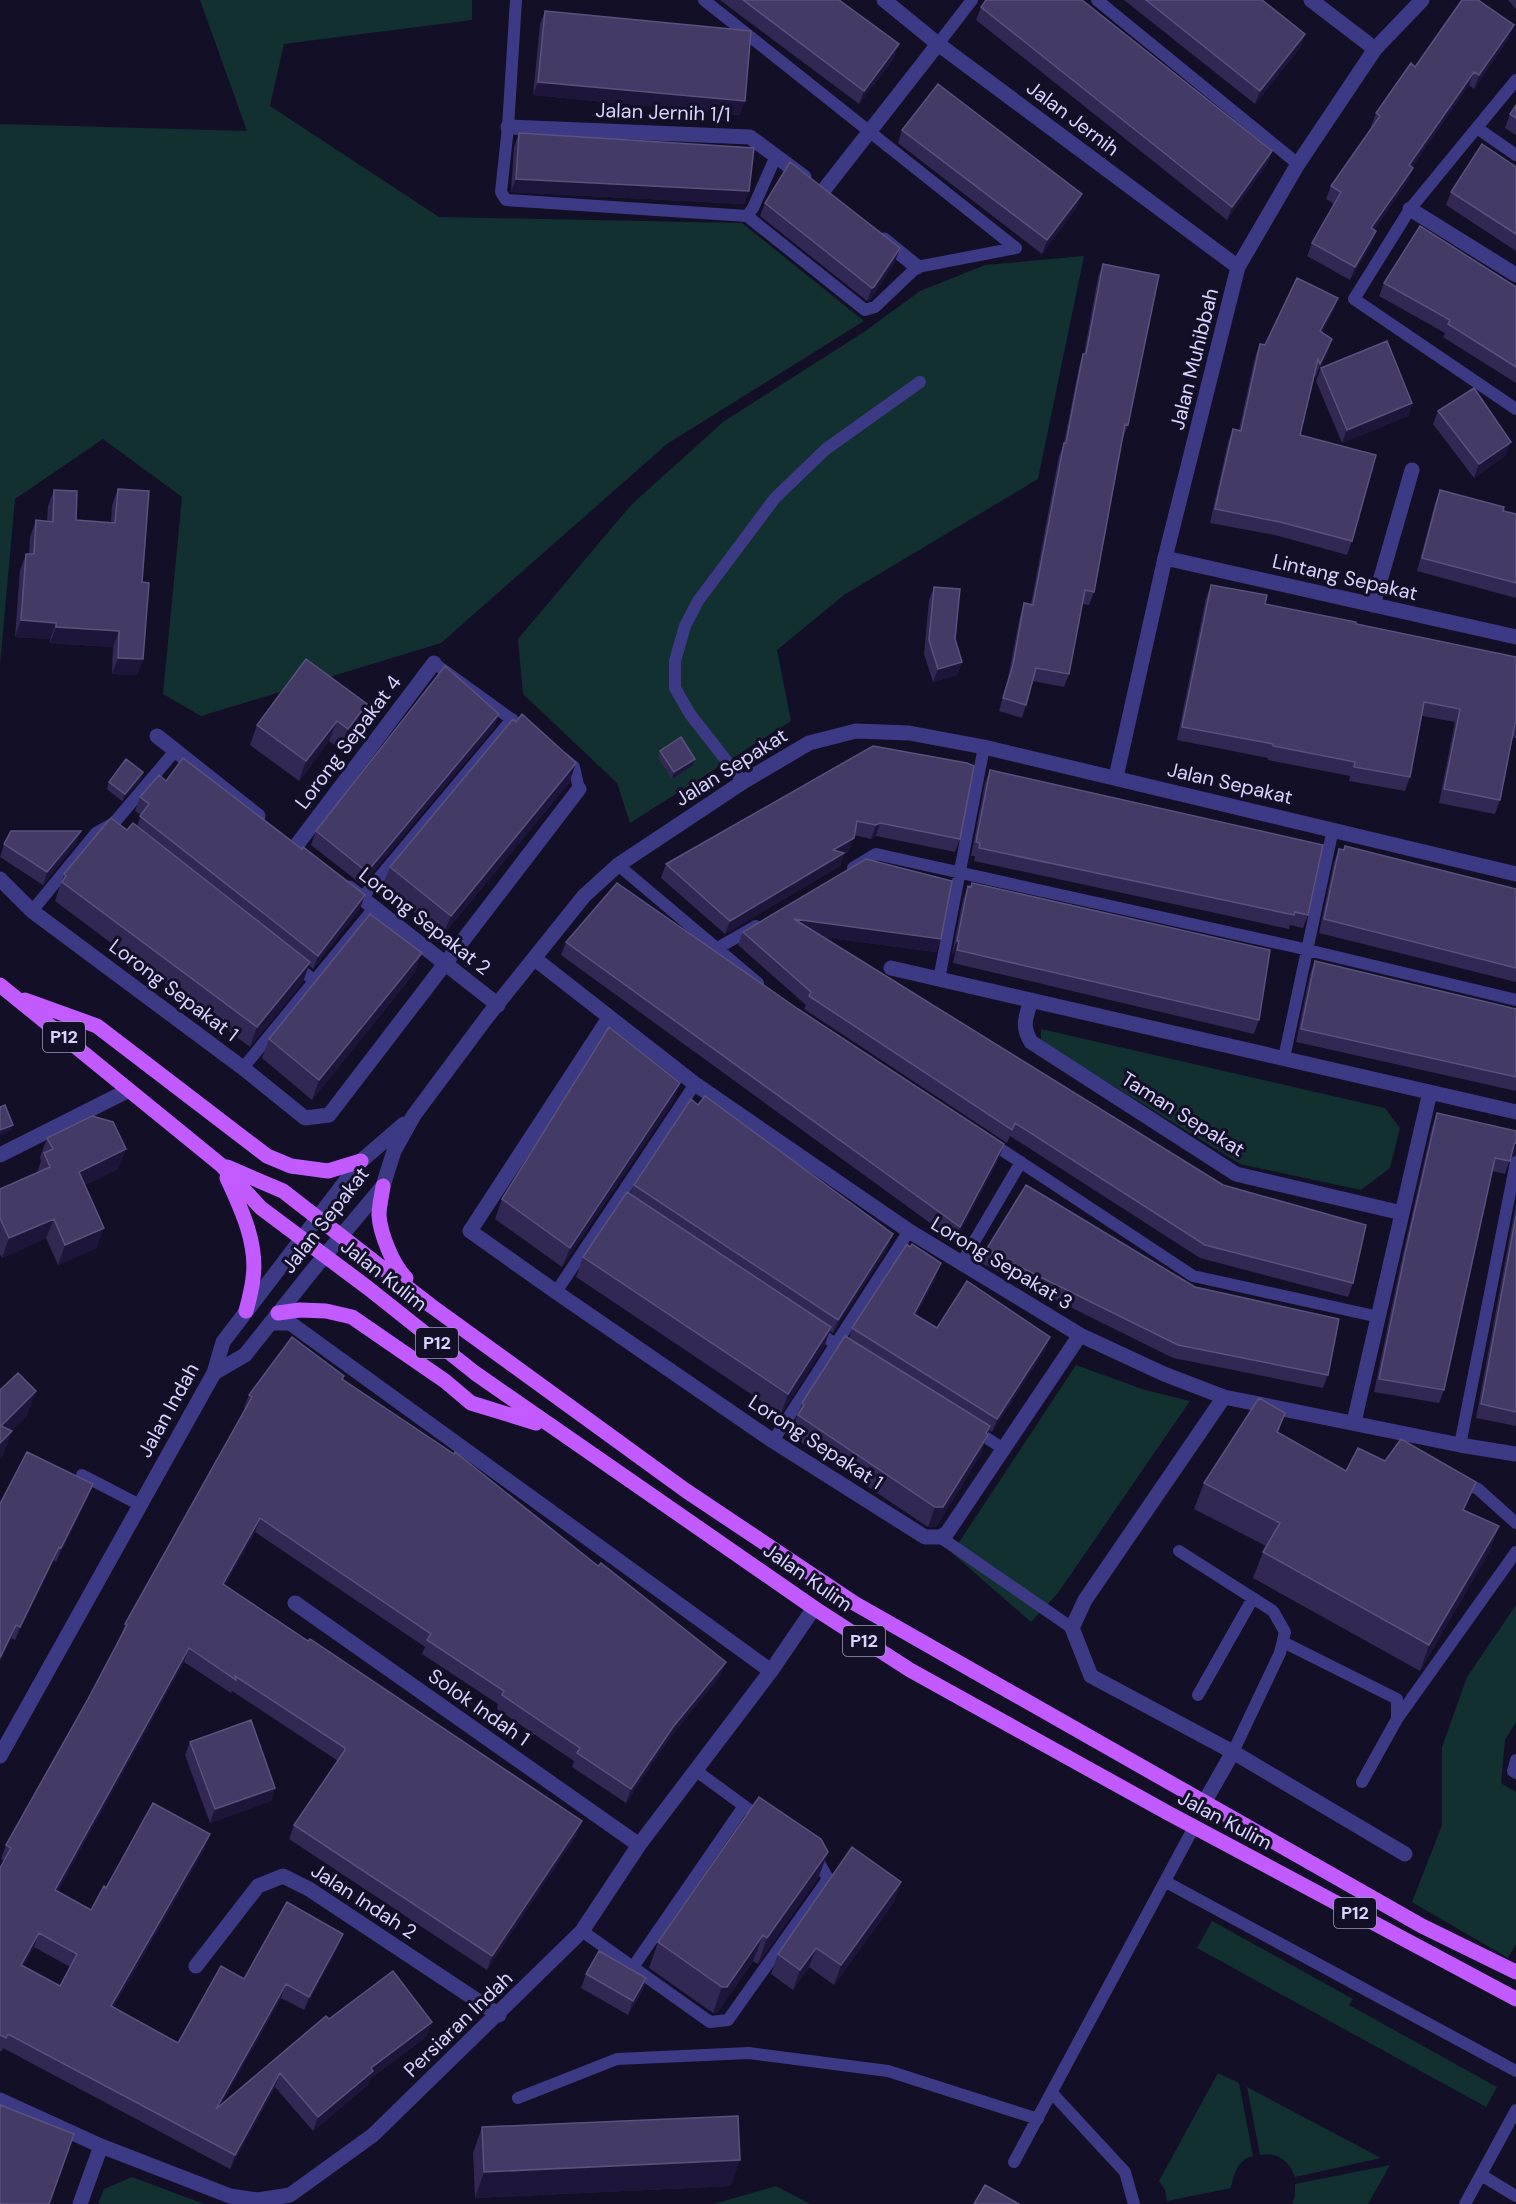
<svg xmlns="http://www.w3.org/2000/svg" width="1516" height="2204" font-family="'DM Sans',sans-serif">
  <style>
    .green { fill: #12302f }
    .lines { fill: none; stroke-linecap: round; stroke-linejoin: round }
    .service { stroke: #3d3a85; stroke-width: 12 }
    .minor { stroke: #3d3a85; stroke-width: 15 }
    .tertiary { stroke: #3d3a85; stroke-width: 15 }
    .primary { stroke: #c25bff; stroke-width: 15 }
    .wall { fill: #312854; fill-rule: evenodd }
    .shaded-wall { fill: #1d163a }
    .building { fill: #433a66; stroke: #5a527e; stroke-width: 1.5; fill-rule: evenodd }
    .labels { text-anchor: middle; stroke-width: 6; stroke-linejoin: round; paint-order: stroke }
    .shield { fill: #130f26; stroke: #9e99be; stroke-width: 1.5 }
    .shield-label { font-size: 18px; font-weight: bold; fill: #d9d4ff }
    .street-label { font-size: 20px; fill: #d9d4ff; stroke: #130f26 }
  </style>
  <rect width="100%" height="100%" fill="#130f26"/>
  <path class="green" d="M200,0H472V20L284,44L270,106L439,217L742,223L864,321L667,444L441,643L201,716L163,694L182,497L103,439L15,499L0,665V124L247,131Z
    M1084,256L1038,479L844,595L777,650L791,721L630,823L617,783L523,694L518,639L631,505L723,422L864,332L920,291L985,265Z
    M1041,1029L1385,1108L1400,1128L1390,1168L1361,1190L1240,1164L1041,1041Z
    M1076,1365L1145,1390L1190,1401L1058,1593L1031,1622L952,1553Z
    M1516,1605V1722L1505,1740L1501,1783L1516,1792V1944L1508,1958L1412,1902L1442,1825V1747L1467,1677Z
    M1212,1921L1353,1999L1349,2005L1497,2087L1486,2107L1197,1948Z
    M1218,2073L1239,2083L1253,2156C1238,2159 1234,2174 1231,2188L1167,2201L1165,2190L1159,2181Z
    M1247,2087L1381,2158L1295,2177C1290,2162 1277,2151 1260,2155Z
    M1390,2165L1368,2204H1292L1295,2196V2184Z
    M132,2177L204,2204H98L104,2189Z
    M776,2186L810,2204H714Z"/>
  <g class="lines">
    <path class="service" d="M516,0L508,127L501,192L506,200L747,216L753,208L776,156
      M704,0L1016,248L917,267L875,307L865,310L747,216
      M1097,0L1298,164
      M938,44L972,0
      M1516,80L1410,209L1354,299L1516,409
      M1477,128L1516,155
      M434,663L518,724
      M563,758L574,767L579,789
      M743,782L690,714L675,688V661L685,626L698,601L775,498L826,449L920,382
      M114,823L175,751
      M618,865L758,983
      M853,868L876,854L1291,946L1516,1000
      M362,898L512,719
      M32,911L96,833L112,824
      M716,949L756,926
      M293,964L314,980
      M939,979L984,747
      M1284,1058L1333,829
      M243,1068L374,908
      M990,1142L1193,1276L1379,1317
      M961,1264L1021,1162
      M556,1292L695,1084
      M814,1330L853,1355
      M974,1430L1004,1449
      M773,1441L909,1231
      M1460,1445L1516,1162
      M82,1475L140,1505
      M1460,1481L1478,1489L1516,1523
      M940,1537L1072,1628
      M1179,1551L1273,1611L1285,1632L1280,1653L1233,1752
      M1283,1642L1397,1699V1719L1362,1782
      M1198,1695L1253,1598
      M1397,1719L1516,1552
      M1516,1760L1513,1771L1516,1773
      M695,1770L762,1819
      M1166,1882L1516,2071
      M582,1931L710,2022L728,2020L828,1879L817,1859L812,1855
      M633,1967L744,1806
      M1052,2093L1125,2172L1134,2204
      M518,2098L617,2059L749,2053L888,2071L1038,2119
      M1014,2162L1194,1827
      M1481,2175L1516,2196
      M1465,2204L1516,2110"/>
    <path class="minor" d="M884,0L938,44L1238,267
      M1311,0L1375,49
      M508,127L750,137L804,177
      M823,191L938,44
      M1410,209L1516,275
      M884,240L917,267
      M1165,558L1516,637
      M1373,605L1412,470
      M157,736L258,816
      M296,846L434,663
      M0,879L32,911L243,1068L305,1118L329,1115L579,789
      M349,888L498,1005
      M535,959L695,1084L909,1231L1080,1335L1164,1374L1224,1397L1460,1445L1516,1454
      M891,968L1516,1112
      M1031,1000C1026,1018 1021,1025 1031,1042L1236,1174L1402,1213
      M609,1018L470,1231L556,1292L773,1441L925,1537H940L947,1533L1080,1335
      M0,1155L129,1090
      M271,1323H290L771,1671
      M1224,1397L1085,1600L1072,1628L1091,1676L1233,1752L1405,1854
      M1354,1422L1430,1092
      M295,1603L639,1845
      M1205,1801L1233,1752
      M196,1966L258,1886L283,1876L309,1889L499,2015
      M0,2100L101,2146L230,2196L258,2200L290,2195L373,2135L582,1931L639,1845L771,1671L814,1608
      M80,2204L101,2146"/>
    <path class="tertiary" d="M1116,777L1165,558L1238,267L1298,164L1375,49L1422,0
      M214,1373L245,1355L312,1271L383,1186L394,1151L414,1115L487,1017L584,896L618,865L743,782L809,743L856,731L909,733L984,747L1516,874
      M0,1756L214,1373L223,1342L361,1161L404,1124"/>
    <path class="primary" d="M0,985L221,1165L261,1208L368,1288L475,1373L814,1608L910,1670L1168,1813L1516,1999
      M25,1000L97,1026L267,1156L291,1166L328,1171L361,1161
      M227,1167L283,1191L430,1305L685,1490L854,1603L1422,1926L1516,1972
      M227,1178C241,1208 258,1244 253,1278C252,1289 249,1300 246,1311
      M383,1186C382,1195 379,1206 379,1215C380,1233 393,1266 406,1278
      M278,1313L300,1310L326,1311L352,1317L445,1381L471,1403L536,1423"/>
  </g>
  <path class="wall" d="M720,0H839L894,58L859,104Z
    M1124,0H1262L1305,34L1300,48L1255,104Z
    M1508,0H1516V9Z
    M981,7L1272,151L1267,164L1227,220L976,20Z
    M545,11L740,115L533,95L540,24Z
    M1509,38L1474,89L1469,85L1412,167L1413,168L1408,181L1374,230L1371,244L1350,280L1307,256L1312,243L1334,204L1326,199L1331,186L1372,127H1371L1376,113L1415,67Z
    M1516,105V135L1505,128L1510,114Z
    M902,130L1082,194L1077,207L1042,254L898,143Z
    M519,133L749,191L744,204L511,192L514,147Z
    M1516,167V251L1446,205L1451,192Z
    M765,203L895,262L870,300L867,301L760,216Z
    M1103,264L1128,425L1123,438L1094,592L1089,605L1082,604L1069,674L1064,687L1033,681L1022,718L999,711L1008,678L1020,616L1024,603L1031,604L1059,456L1064,443L1079,367L1084,354L1098,277Z
    M1384,283L1516,287V383L1443,337L1445,333L1379,296Z
    M1338,298L1333,311L1322,332L1328,352L1315,378L1314,375L1300,435L1352,541L1347,555L1275,535L1210,523L1228,442L1233,429L1239,430L1255,357L1260,344L1265,345Z
    M1321,368L1412,403L1408,416L1342,443L1316,381Z
    M1438,411L1506,455L1474,478L1433,424Z
    M118,489L142,582L143,659L137,675L112,674L113,647L50,643V639L15,637L20,570L26,554H29L30,537L36,520L47,521L48,506L54,490L76,520L111,523L112,505Z
    M1440,490L1516,514V598L1417,571L1435,503Z
    M1211,585L1265,604L1516,657V738L1512,737L1500,800L1495,814L1439,803L1455,722L1422,716L1410,777L1405,791L1349,781L1350,776L1268,760V758L1177,740L1206,598Z
    M934,587L955,639L962,662L957,675L933,682L924,654L929,600Z
    M367,704L360,724L340,749L329,741L299,781L250,745L257,725Z
    M499,714L494,728L362,885L311,845L316,831Z
    M660,751L695,759L693,765L672,779L658,758Z
    M576,763L569,783L443,935L382,887L390,867Z
    M967,763L960,839L955,852L876,836L871,839L854,835L849,851L844,854L840,866L725,934L661,878L666,864Z
    M990,770L1308,915L1303,928L1290,925L1289,929L974,861L975,856H971L985,783Z
    M143,772L141,779L122,801L107,789L109,782Z
    M140,797L360,909L313,969L309,965L303,982L250,1047L55,901L64,874L137,826L141,815L135,811Z
    M4,844H76L43,885L0,857Z
    M1339,849L1516,889V982L1319,933L1334,862Z
    M972,883L1259,1020L1254,1034L953,963L955,954H952L963,899L968,886H971Z
    M743,932L941,939L936,952L822,937L1353,1283L1348,1297L1200,1258L1010,1136L1007,1143L807,1011L804,1009L806,1005L738,945Z
    M566,942L798,1009L1004,1144L999,1158L955,1241L561,955Z
    M1315,961L1516,1009V1091L1296,1042L1310,974Z
    M415,972L312,1100L262,1058L269,1039Z
    M680,1083L673,1102L562,1267L495,1219L502,1199Z
    M1437,1113L1516,1131V1155L1511,1156L1505,1174L1492,1171L1444,1390L1439,1403L1374,1392L1400,1267L1432,1127Z
    M47,1138L118,1169L85,1185L97,1248L58,1265L46,1238L2,1258L0,1254V1189L37,1173L41,1161L40,1157Z
    M634,1185L888,1248L833,1333L830,1331L824,1347L781,1414L576,1277L583,1257L630,1194Z
    M1516,1203V1426L1476,1418Z
    M986,1250L1328,1375L1323,1388L1173,1358L981,1263Z
    M936,1277L916,1315L937,1328L1050,1337L1045,1350L992,1432L989,1430L981,1454L936,1527H928L790,1435L802,1403L849,1338L852,1328Z
    M344,1376L343,1380L721,1675L668,1740L626,1803L572,1767L574,1761L497,1709L498,1704L422,1654L425,1647L255,1532L225,1585L577,1834L487,1970L289,1839L294,1825L338,1761L232,1691L231,1693L184,1662L57,1891L91,1910L106,1888L210,1834L205,1848L113,2008L178,2043L244,1979L343,1934L338,1947L304,2010L281,1998L221,2105L329,2019L427,2036L370,2079L368,2085L313,2131L275,2087L230,2169L3,2048L1,2052L0,2051V1868L4,1861L1,1859L6,1845L88,1699L120,1638L125,1624L245,1410L244,1408L249,1395ZM34,1947L70,1967L60,1986L23,1966Z
    M1285,1413L1278,1433L1346,1471L1465,1510L1499,1526L1489,1552L1420,1671L1253,1578L1263,1552L1266,1546L1194,1509L1204,1483Z
    M93,1484L88,1497L56,1562L54,1560L15,1640L11,1638L0,1661V1504Z
    M190,1742L275,1788L271,1801L210,1823L185,1755Z
    M828,1852L818,1878L758,1964L753,1961L717,2013H713L649,1968L658,1942Z
    M894,1902L834,1985L809,1967L793,1990L771,1974L778,1954Z
    M586,1974L646,1978L642,1991L628,2015L581,1988Z
    M482,2127L731,2186L475,2198L473,2153Z"/>
  <path class="shaded-wall" d="M1514,25L1509,38L1474,89L1479,75Z
    M1305,34L1300,48L1255,104L1260,91Z
    M899,44L894,58L859,104L864,91Z
    M1474,72L1469,85L1404,178L1409,165Z
    M538,82L745,101L740,115L533,95Z
    M1272,151L1267,164L1227,220L1232,207Z
    M1413,168L1408,181L1366,241L1371,228Z
    M516,179L749,191L744,204L511,192Z
    M1082,194L1077,207L1042,254L1047,240Z
    M1376,231L1371,244L1350,280L1355,267Z
    M900,248L895,262L870,300L867,301L872,288Z
    M1338,298L1333,311L1315,344L1320,331Z
    M1332,339L1328,352L1315,378L1320,364Z
    M1412,403L1408,416L1342,443L1347,430Z
    M1511,442L1506,455L1474,478L1479,464Z
    M21,620L56,623L50,639L15,637Z
    M56,627L119,631L113,647L50,643Z
    M118,658L143,659L137,675L112,674Z
    M962,662L957,675L933,682L938,669Z
    M367,704L360,724L340,749L348,729Z
    M499,714L494,728L362,885L367,872Z
    M337,721L329,741L299,781L306,761Z
    M695,759L693,765L672,779L674,772Z
    M576,763L569,783L443,935L451,916Z
    M143,772L141,779L122,801L125,794Z
    M880,823L876,836L871,839L876,825Z
    M81,831L76,844L43,885L47,872Z
    M854,838L849,851L844,854L840,866L725,934L730,921L833,850Z
    M365,895L360,909L313,969L318,956Z
    M794,919L941,939L936,952L789,933Z
    M957,941H959L955,954H952Z
    M422,953L415,972L312,1100L319,1080Z
    M310,962L303,982L250,1047L257,1027Z
    M680,1083L673,1102L562,1267L570,1248Z
    M13,1125L11,1131L0,1136V1130Z
    M1516,1143V1155L1509,1157L1514,1144Z
    M1004,1144L999,1158L955,1241L960,1227Z
    M126,1149L118,1169L71,1192L79,1172Z
    M54,1219L46,1238L2,1258L9,1238Z
    M104,1228L97,1248L58,1265L65,1245Z
    M893,1234L888,1248L833,1333L838,1320Z
    M941,1263L936,1277L909,1328L914,1314Z
    M831,1327L824,1347L781,1414L788,1394Z
    M1050,1337L1045,1350L992,1432L997,1419Z
    M36,1391L27,1416L0,1442L1,1426Z
    M990,1426L981,1454L936,1527H928L935,1507Z
    M12,1431L3,1456L0,1459V1443Z
    M1476,1482L1466,1508L1454,1536L1463,1510Z
    M93,1484L88,1497L56,1562L61,1548Z
    M260,1518L255,1532L218,1598L223,1584Z
    M1499,1526L1489,1552L1420,1671L1429,1645Z
    M59,1547L54,1560L15,1640L20,1627Z
    M16,1625L11,1638L0,1661V1658Z
    M189,1648L184,1662L51,1904L55,1890Z
    M726,1662L721,1675L668,1740L626,1803L631,1789L673,1727Z
    M275,1788L271,1801L210,1823L215,1809Z
    M582,1821L577,1834L487,1970L492,1956Z
    M210,1834L205,1848L106,2020L111,2006Z
    M828,1852L818,1878L758,1964L767,1938Z
    M901,1882L894,1902L834,1985L841,1965Z
    M39,1933L34,1947L16,1978L21,1965Z
    M343,1934L338,1947L304,2010L309,1997Z
    M763,1935L753,1961L717,2013H713L722,1987Z
    M816,1948L809,1967L793,1990L800,1970Z
    M646,1978L642,1991L628,2015L633,2001Z
    M286,1984L281,1998L211,2123L216,2109Z
    M432,2022L427,2036L370,2079L368,2085L313,2131L318,2117L371,2068Z
    M280,2073L275,2087L230,2169L235,2155Z
    M740,2160L731,2186L475,2198L484,2172Z"/>
  <path class="building" d="M743,0H839L899,44L864,91Z
    M986,0H1082L1272,151L1232,207L981,7Z
    M1146,0H1262L1305,34L1260,91Z
    M1462,0H1478L1514,25L1479,75L1474,72L1409,165L1413,168L1371,228L1376,231L1355,267L1312,243L1341,192L1331,186L1380,116L1376,113L1411,63L1415,67Z
    M545,11L751,31L745,101L538,82Z
    M938,84L1082,194L1047,240L902,130Z
    M1516,105V118L1510,114Z
    M519,133L754,148L749,191L516,179Z
    M1482,144L1516,167V234L1451,192Z
    M790,162L900,248L874,287L872,288L765,203Z
    M1420,226L1516,287V367L1448,324L1450,320L1384,283Z
    M1103,264L1159,275L1128,425L1125,424L1094,592L1085,590L1069,674L1036,668L1026,705L1003,698L1013,665L1024,603L1033,605L1064,443H1066L1083,354H1086Z
    M1297,278L1338,298L1320,331L1332,339L1320,364L1318,359L1300,435L1376,455L1352,541L1280,522L1215,509L1233,429L1241,431L1260,344L1265,345Z
    M1387,341L1412,403L1347,430L1321,368Z
    M1474,388L1511,442L1479,464L1438,411Z
    M118,489L149,491L142,582L149,583L143,659L118,658L119,631L56,627V623L21,620L26,554H34L36,520L53,522L54,490L77,491L76,520L115,523Z
    M1440,490L1504,507L1503,511L1516,514V583L1422,558Z
    M1211,585L1267,595L1265,604L1356,622V624L1516,657V723H1515L1500,800L1444,789L1460,709L1424,702L1410,777L1354,767L1355,762L1273,746V744L1182,727Z
    M934,587L960,589L955,639L962,662L938,669L929,640Z
    M306,659L367,704L348,729L337,721L306,761L257,725Z
    M445,666L499,714L367,872L316,831Z
    M522,714L576,763L451,916L390,867L513,719L516,722Z
    M681,737L695,759L674,772L660,751Z
    M873,746L967,763L974,766L960,839L880,823L876,825L857,821L854,838L833,850L844,853L730,921L666,864Z
    M183,758L302,849L303,847L365,895L318,956L140,816L149,804L140,797L159,775L166,781Z
    M126,759L143,772L125,794L109,782Z
    M990,770L1323,845L1308,915L1295,912L1294,915L979,848L980,843L976,842Z
    M111,818L127,830L133,823L310,962L257,1027L62,882L66,876L64,874L109,820Z
    M11,831H81L47,872L4,844Z
    M1345,846L1516,889V968L1324,919L1339,849L1344,850Z
    M866,859L952,881L941,939L794,919L1223,1185L1366,1225L1353,1283L1205,1245L1015,1123L1012,1130L812,998L809,996L811,992L743,932Z
    M617,883L798,1009L1004,1144L960,1227L566,942Z
    M972,883L1270,950L1259,1020L957,950L959,941H957L968,886L971,887Z
    M370,914L422,953L319,1080L269,1039Z
    M1315,961L1516,1009V1077L1301,1029Z
    M609,1027L680,1083L570,1248L502,1199Z
    M705,1096L893,1234L838,1320L634,1185L691,1099L698,1105Z
    M5,1105L13,1125L0,1130V1107Z
    M1437,1113L1516,1131V1143L1514,1144L1510,1161L1495,1158L1444,1390L1379,1379L1405,1254Z
    M92,1116L113,1122L126,1149L79,1172L104,1228L65,1245L54,1219L9,1238L0,1218V1189L50,1167L44,1153L53,1149L47,1138Z
    M1026,1185L1195,1287L1339,1319L1328,1375L1178,1345L986,1250Z
    M627,1192L831,1327L788,1394L583,1257Z
    M1516,1216V1412L1481,1404Z
    M907,1244L910,1247L912,1244L941,1263L914,1314L937,1328L967,1281L1050,1337L997,1419L852,1328Z
    M845,1336L990,1426L986,1433L988,1435L943,1507H935L798,1415L804,1405L802,1403Z
    M292,1337L344,1376L342,1379L454,1454L455,1452L598,1566L601,1563L726,1662L673,1727L631,1789L577,1753L580,1748L502,1695L504,1691L427,1640L431,1634L260,1518L223,1584L308,1641L310,1639L582,1821L492,1956L294,1825L345,1750V1748L235,1676L236,1680L189,1648L55,1890L91,1910L104,1886L106,1888L153,1803L210,1834L111,2006L178,2043L221,1966L244,1979L287,1902L343,1934L309,1997L286,1984L216,2109L326,2016L329,2019L393,1971L432,2022L371,2068L373,2071L318,2117L280,2073L235,2155L8,2034L6,2038L0,2035V1868L11,1848L6,1845L88,1699L127,1625L125,1624L252,1397L249,1395ZM39,1933L77,1954L60,1986L21,1965Z
    M18,1373L36,1391L1,1426L12,1431L0,1443V1390Z
    M1259,1398L1285,1413L1277,1432L1346,1471L1358,1448L1385,1461L1401,1439L1476,1482L1463,1510L1499,1526L1429,1645L1263,1552L1280,1523L1204,1483Z
    M27,1452L93,1484L61,1548L59,1547L20,1627L16,1625L0,1658V1504Z
    M251,1720L275,1788L215,1809L190,1742Z
    M759,1797L821,1839L828,1852L767,1938L763,1935L727,1987H722L658,1942Z
    M852,1847L901,1882L841,1965L816,1948L800,1970L778,1954Z
    M599,1951L646,1978L633,2001L586,1974Z
    M0,2105L74,2134L49,2204H0Z
    M738,2116L740,2160L484,2172L482,2127Z
    M985,2185L1019,2204H974Z"/>
  <g class="labels">
    <g class="shield">
      <rect x="43" y="1022" width="42" height="30" rx="4.5"/>
      <rect x="416" y="1328" width="42" height="30" rx="4.5"/>
      <rect x="843" y="1626" width="42" height="30" rx="4.5"/>
      <rect x="1334" y="1898" width="42" height="30" rx="4.5"/>
    </g>
    <g class="shield-label">
      <text x="64" y="1043">P12</text>
      <text x="437" y="1349">P12</text>
      <text x="864" y="1647">P12</text>
      <text x="1355" y="1919">P12</text>
    </g>
    <g class="street-label">
      <text transform="translate(663 112) rotate(2)" y="7">Jalan Jernih 1/1</text>
      <text transform="translate(1073 118) rotate(37)" y="7">Jalan Jernih</text>
      <text transform="translate(1194 359) rotate(-76)" y="7">Jalan Muhibbah</text>
      <text transform="translate(1345 577) rotate(13)" y="7">Lintang Sepakat</text>
      <text transform="translate(348 742) rotate(-53)" y="7">Lorong Sepakat 4</text>
      <text transform="translate(731 767) rotate(-32)" y="7">Jalan Sepakat</text>
      <text transform="translate(1230 783) rotate(13)" y="7">Jalan Sepakat</text>
      <text transform="translate(425 921) rotate(38)" y="7">Lorong Sepakat 2</text>
      <text transform="translate(174 990) rotate(37)" y="7">Lorong Sepakat 1</text>
      <text transform="translate(1183 1114) rotate(32)" y="7">Taman Sepakat</text>
      <text transform="translate(325 1220) rotate(-52)" y="7">Jalan Sepakat</text>
      <text transform="translate(1002 1263) rotate(31)" y="7">Lorong Sepakat 3</text>
      <text transform="translate(384 1275) rotate(38)" y="7">Jalan Kulim</text>
      <text transform="translate(168 1410) rotate(-61)" y="7">Jalan Indah</text>
      <text transform="translate(816 1442) rotate(33)" y="7">Lorong Sepakat 1</text>
      <text transform="translate(808 1577) rotate(35)" y="7">Jalan Kulim</text>
      <text transform="translate(479 1707) rotate(35)" y="7">Solok Indah 1</text>
      <text transform="translate(1225 1820) rotate(28)" y="7">Jalan Kulim</text>
      <text transform="translate(364 1901) rotate(33)" y="7">Jalan Indah 2</text>
      <text transform="translate(458 2024) rotate(-44)" y="7">Persiaran Indah</text>
    </g>
  </g>
</svg>
